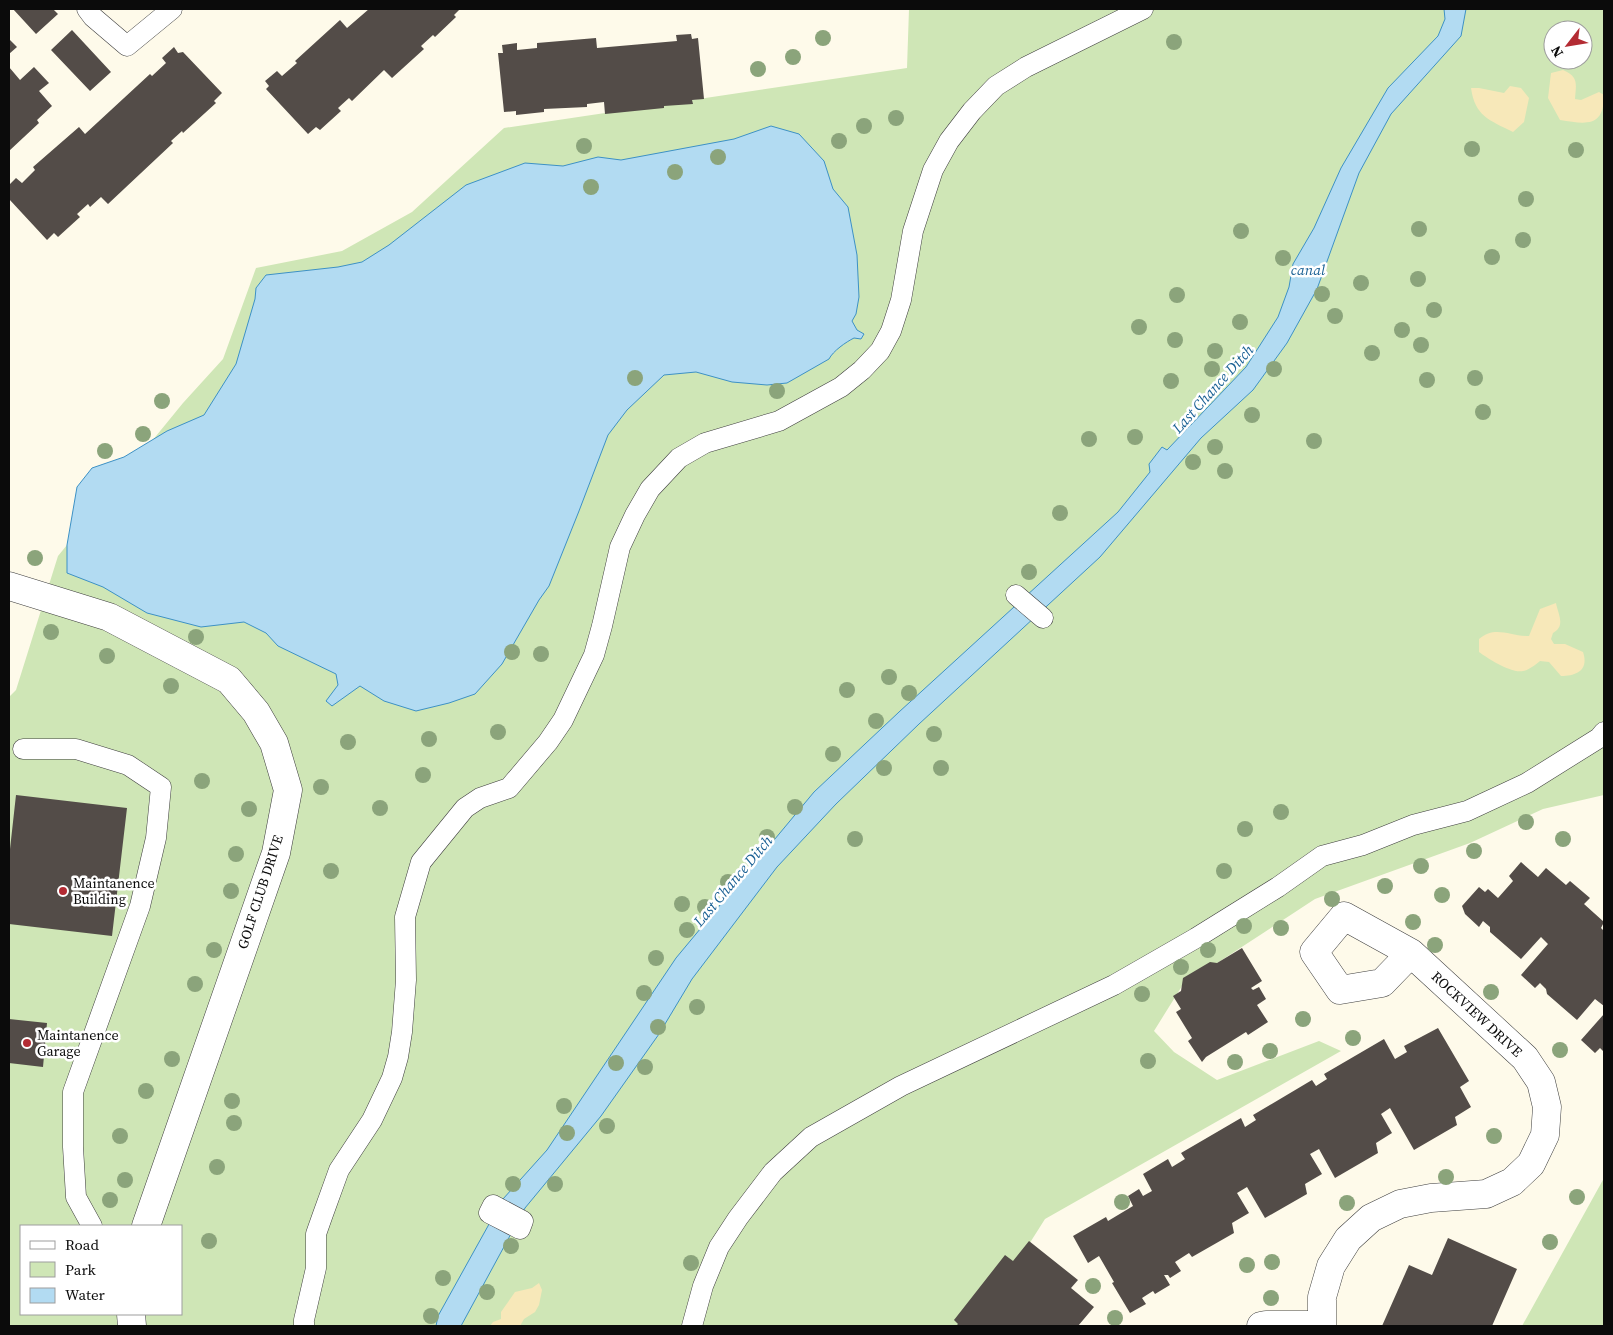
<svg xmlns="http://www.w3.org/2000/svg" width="1613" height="1335" font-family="'Source Serif 4',serif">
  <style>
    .green { fill: #cfe6b6; fill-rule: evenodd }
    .sand { fill: #f7e8b9 }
    .water { fill: #b2dbf2; stroke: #3d91c5 }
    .building { fill: #534c48 }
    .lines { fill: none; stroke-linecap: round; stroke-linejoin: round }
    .service-casing { stroke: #3e3e3e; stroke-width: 21 }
    .minor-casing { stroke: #3e3e3e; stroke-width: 29 }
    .service { stroke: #fff; stroke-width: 20 }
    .minor { stroke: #fff; stroke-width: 28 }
    .tree { fill: #8ba47b }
    .poi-dot { fill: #b32b33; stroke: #fff; stroke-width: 2 }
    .labels { text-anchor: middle; stroke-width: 5; stroke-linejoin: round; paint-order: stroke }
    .poi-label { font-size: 14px; fill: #0b0b0b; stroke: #fff; text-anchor: start }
    .street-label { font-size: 14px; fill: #0b0b0b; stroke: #fff }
    .water-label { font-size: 15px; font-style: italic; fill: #1c6295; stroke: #fff }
  </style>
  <rect width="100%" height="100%" fill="#fefaea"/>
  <path class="green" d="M909,9H1604V795L1543,809L1470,843L1315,899L1182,986L1154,1031L1174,1052L1217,1080L1319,1041L1341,1051L1045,1219L1007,1279L965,1326H9V697L16,690L58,556L183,403L223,359L256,268L342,251L412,212L504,128L907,68ZM1553,30H1583V60H1553ZM21,1226H181V1314H21Z
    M1604,1178V1326H1522Z"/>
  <path class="sand" d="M1563,70C1579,77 1576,84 1575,99L1581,100L1599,92L1604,95C1604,128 1586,124 1560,120L1548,98L1551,73Z
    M1510,86L1521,88L1529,98L1524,122L1513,132C1489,120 1475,116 1471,88H1479L1504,93Z
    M1556,603C1558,614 1566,626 1553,633L1551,639L1554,644H1565L1583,652C1589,670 1577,676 1561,676L1549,662L1540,661C1535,665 1529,670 1523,671C1512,674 1487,658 1479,652V639C1495,625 1509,636 1529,636L1540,609Z
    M539,1283L542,1290L539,1305L535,1312L524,1319L520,1326H490L493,1322L501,1319V1312L515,1292L532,1288Z"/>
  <path class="water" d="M1444,9H1466L1461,36L1391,114L1359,173L1317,289L1287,343L1253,390L1201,438L1100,557L919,724L836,804L777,867L692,979L659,1034L601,1116L525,1208L461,1326H436L438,1316L503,1199L547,1150L676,958L814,792L899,712L1118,512L1150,472L1149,464L1162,447L1167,450L1246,367L1278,317L1289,287L1293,264L1314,228L1341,168L1388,88L1438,36L1445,19Z
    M771,126L799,134L824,161L833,189L848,207L857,255L859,297L856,314L852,321L857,330L864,334L861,339L854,338C846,342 833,351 829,359L787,383L767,385L732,382L696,372L664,375L627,410L608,435L579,511L549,586L539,600L502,664L475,694L449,703L416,711L384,701L360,686L332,706L326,701L338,685L336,674L278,646L266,633L244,622L201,627L147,613L103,587L67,573V545L77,487L92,468L124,457L167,431L204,415L236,364L255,299L256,288L266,275L338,267L362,262L389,245L466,185L525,163L563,166L598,157L621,160L734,139Z"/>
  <path class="building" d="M13,9H53L58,14L36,34Z
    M369,9H460L454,15L456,17L435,37L433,35L421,46L424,49L392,78L384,70L352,101L349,98L338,108L341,111L320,130L316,127L308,134L266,89L269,86L265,81L277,71L282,76L297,63L295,61L340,20L347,28Z
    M72,30L111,72L90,91L51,50Z
    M691,34L692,39L698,38L704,99L692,100L693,104L664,106V108L605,114L604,102L587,104V107L544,109V112L516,115V111L504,112L498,53H503L502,45L517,43V50L537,48V43L596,38L597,48L677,41L676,35Z
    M9,39L17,47L9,54Z
    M174,47L178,53L183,52L222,93L214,101L216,103L183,133L182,131L171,141L173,143L108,204L101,197L90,207L88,204L77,214L80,217L58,237L54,233L47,240L9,199V185L16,178L22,183L35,170L33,167L79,127L85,134L150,74L152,76L166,63L162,58Z
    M9,67L20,80L34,67L49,83L39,91L52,106L37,120L39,123L9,151Z
    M16,795L127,808L112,936L9,924V858Z
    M1521,862L1538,877L1546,868L1566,885L1570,881L1590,898L1584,904L1604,922L1601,928L1604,931V1006L1595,999L1577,1020L1547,994L1546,989L1540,983L1535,988L1521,975L1548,944L1541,937L1521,959L1490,932V927L1483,921L1479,927L1465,914L1462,906L1479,887L1485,892L1488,889L1498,898L1513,881L1509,876Z
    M1242,948L1262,981L1251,988L1253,990L1259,987L1266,999L1257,1005L1268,1022L1248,1035L1246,1032L1206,1057L1202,1062L1188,1041L1192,1038L1176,1012L1181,1009L1173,996L1181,991L1183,978L1210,962L1217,963Z
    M1604,1014V1052L1600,1048L1595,1053L1581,1040Z
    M9,1019L47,1023L43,1067L9,1063Z
    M1438,1028L1469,1081L1460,1087L1471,1107L1455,1117L1457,1125L1414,1150L1390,1108L1381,1114L1392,1133L1376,1143L1378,1153L1335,1178L1319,1149L1310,1154L1322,1174L1305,1184L1307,1194L1265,1218L1247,1187L1237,1193L1249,1213L1232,1223L1234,1233L1192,1257L1189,1253L1175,1262L1181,1271L1170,1278L1168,1275H1164L1170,1285L1155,1294L1153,1291L1142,1298L1146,1304L1130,1313L1112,1283L1114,1282L1099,1256L1088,1263L1073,1236L1106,1217L1108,1221L1133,1206L1128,1196L1139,1189L1143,1196L1152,1191L1143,1174L1168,1159L1172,1167L1185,1159L1181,1153L1241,1118L1245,1127L1256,1120L1253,1115L1312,1080L1316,1086L1327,1079L1324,1074L1384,1039L1395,1059L1407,1052L1404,1046Z
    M1448,1238L1517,1269L1492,1326H1382L1409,1265L1432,1275Z
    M1029,1241L1078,1280L1071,1288L1094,1307L1078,1326H956L958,1324L954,1320L1005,1255L1013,1261Z"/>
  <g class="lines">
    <defs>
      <path id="service" d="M87,9L93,17L127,46L172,9
        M1016,595L1043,618
        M23,749H76L128,765L161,787L156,838L140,906L73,1092V1147L76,1197L92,1226
        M493,1205L523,1221L520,1229L489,1213Z
        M304,1326V1320L316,1268V1234L322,1217L339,1170L372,1120L392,1078L398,1057L402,1032L406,980L405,917L421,862L465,808L480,798L509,788L548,742L563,720L594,655L602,626L620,547L635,515L650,489L679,458L705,443L779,421L841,387L862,370L880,351L891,331L901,300L913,231L933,170L949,141L972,111L996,86L1026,67L1143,9
        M692,1326L703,1286L719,1247L738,1218L773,1172L811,1137L901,1086L1114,985L1196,938L1278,887L1322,856L1363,845L1413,825L1467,811L1527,783L1599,738L1604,732"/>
      <path id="minor" d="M9,586L109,617L229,680L256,712L274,743L288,790L276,853L146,1226
        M131,1314L132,1326
        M1261,1326L1266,1325H1322
        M1322,1326V1297L1331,1266L1348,1239L1371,1218L1400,1204L1431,1198L1486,1194L1512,1182L1531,1164L1545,1135L1547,1107L1541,1082L1525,1058L1411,953L1344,916L1314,952L1340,990L1382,983L1411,953"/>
    </defs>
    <use href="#service" class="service-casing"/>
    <use href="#minor" class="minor-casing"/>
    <use href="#service" class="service"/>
    <use href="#minor" class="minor"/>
  </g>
  <g class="tree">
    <circle cx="823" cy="38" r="8"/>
    <circle cx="1174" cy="42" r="8"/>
    <circle cx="793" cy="57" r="8"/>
    <circle cx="758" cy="69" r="8"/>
    <circle cx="896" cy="118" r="8"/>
    <circle cx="864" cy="126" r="8"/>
    <circle cx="839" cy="141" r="8"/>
    <circle cx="584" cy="146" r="8"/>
    <circle cx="1472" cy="149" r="8"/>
    <circle cx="1576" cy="150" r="8"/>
    <circle cx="718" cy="157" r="8"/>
    <circle cx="675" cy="172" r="8"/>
    <circle cx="591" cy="187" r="8"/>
    <circle cx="1526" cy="199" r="8"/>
    <circle cx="1419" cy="229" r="8"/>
    <circle cx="1241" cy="231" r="8"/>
    <circle cx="1523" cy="240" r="8"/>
    <circle cx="1492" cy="257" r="8"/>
    <circle cx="1283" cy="258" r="8"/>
    <circle cx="1418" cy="279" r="8"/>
    <circle cx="1361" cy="283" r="8"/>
    <circle cx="1322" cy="294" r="8"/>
    <circle cx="1177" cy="295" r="8"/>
    <circle cx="1434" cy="310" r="8"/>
    <circle cx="1335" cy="316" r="8"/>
    <circle cx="1240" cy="322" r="8"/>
    <circle cx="1139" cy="327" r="8"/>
    <circle cx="1402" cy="330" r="8"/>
    <circle cx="1175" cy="340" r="8"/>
    <circle cx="1421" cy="345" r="8"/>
    <circle cx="1215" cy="351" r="8"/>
    <circle cx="1372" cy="353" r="8"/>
    <circle cx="1212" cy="369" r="8"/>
    <circle cx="1274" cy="369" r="8"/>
    <circle cx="635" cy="378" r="8"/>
    <circle cx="1475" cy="378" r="8"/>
    <circle cx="1427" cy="380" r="8"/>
    <circle cx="1171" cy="381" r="8"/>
    <circle cx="777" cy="391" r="8"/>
    <circle cx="162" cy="401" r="8"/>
    <circle cx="1483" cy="412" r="8"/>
    <circle cx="1252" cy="415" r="8"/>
    <circle cx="143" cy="434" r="8"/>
    <circle cx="1135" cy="437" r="8"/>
    <circle cx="1089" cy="439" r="8"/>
    <circle cx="1314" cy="441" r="8"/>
    <circle cx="1215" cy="447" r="8"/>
    <circle cx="105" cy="451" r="8"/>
    <circle cx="1193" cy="462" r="8"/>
    <circle cx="1225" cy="471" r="8"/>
    <circle cx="1060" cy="513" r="8"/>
    <circle cx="35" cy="558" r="8"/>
    <circle cx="1029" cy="572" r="8"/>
    <circle cx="51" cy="632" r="8"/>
    <circle cx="196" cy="637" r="8"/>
    <circle cx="512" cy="652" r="8"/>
    <circle cx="541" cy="654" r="8"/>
    <circle cx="107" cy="656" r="8"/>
    <circle cx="889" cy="677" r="8"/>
    <circle cx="171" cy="686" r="8"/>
    <circle cx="847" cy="690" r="8"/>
    <circle cx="909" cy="693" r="8"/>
    <circle cx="876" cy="721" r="8"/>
    <circle cx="498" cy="732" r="8"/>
    <circle cx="934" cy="734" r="8"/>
    <circle cx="429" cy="739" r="8"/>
    <circle cx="348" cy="742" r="8"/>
    <circle cx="833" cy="754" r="8"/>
    <circle cx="884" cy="768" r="8"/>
    <circle cx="941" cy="768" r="8"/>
    <circle cx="423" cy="775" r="8"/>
    <circle cx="202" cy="781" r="8"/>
    <circle cx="321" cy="787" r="8"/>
    <circle cx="795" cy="807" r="8"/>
    <circle cx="380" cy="808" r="8"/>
    <circle cx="249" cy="809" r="8"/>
    <circle cx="1281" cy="812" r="8"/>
    <circle cx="1526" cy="822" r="8"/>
    <circle cx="1245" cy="829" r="8"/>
    <circle cx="767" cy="837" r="8"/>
    <circle cx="855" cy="839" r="8"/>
    <circle cx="1563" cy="839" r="8"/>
    <circle cx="1474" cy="851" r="8"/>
    <circle cx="236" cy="854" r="8"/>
    <circle cx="1421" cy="866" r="8"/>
    <circle cx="331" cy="871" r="8"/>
    <circle cx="1224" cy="871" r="8"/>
    <circle cx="728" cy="882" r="8"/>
    <circle cx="1385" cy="886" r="8"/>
    <circle cx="231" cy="891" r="8"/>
    <circle cx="1442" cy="895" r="8"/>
    <circle cx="1332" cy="899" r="8"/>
    <circle cx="682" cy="904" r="8"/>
    <circle cx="705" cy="907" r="8"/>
    <circle cx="1413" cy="922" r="8"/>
    <circle cx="1244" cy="926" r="8"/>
    <circle cx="1281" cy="928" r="8"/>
    <circle cx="687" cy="930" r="8"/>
    <circle cx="1435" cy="945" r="8"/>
    <circle cx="214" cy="950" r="8"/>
    <circle cx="1208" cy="950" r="8"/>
    <circle cx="656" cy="958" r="8"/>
    <circle cx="1181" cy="967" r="8"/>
    <circle cx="195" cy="984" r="8"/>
    <circle cx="1491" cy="992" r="8"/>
    <circle cx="644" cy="993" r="8"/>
    <circle cx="1142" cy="994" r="8"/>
    <circle cx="697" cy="1007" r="8"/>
    <circle cx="1303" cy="1019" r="8"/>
    <circle cx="658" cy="1027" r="8"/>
    <circle cx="1353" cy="1038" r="8"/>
    <circle cx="1560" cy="1050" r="8"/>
    <circle cx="1270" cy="1051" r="8"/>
    <circle cx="172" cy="1059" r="8"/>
    <circle cx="1148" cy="1061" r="8"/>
    <circle cx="1235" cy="1062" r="8"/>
    <circle cx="616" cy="1063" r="8"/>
    <circle cx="645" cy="1067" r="8"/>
    <circle cx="146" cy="1091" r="8"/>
    <circle cx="232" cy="1101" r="8"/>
    <circle cx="564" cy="1106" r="8"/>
    <circle cx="234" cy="1123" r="8"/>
    <circle cx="607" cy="1126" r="8"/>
    <circle cx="567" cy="1133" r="8"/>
    <circle cx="120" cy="1136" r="8"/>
    <circle cx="1494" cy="1136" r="8"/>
    <circle cx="217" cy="1167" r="8"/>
    <circle cx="1446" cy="1177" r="8"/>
    <circle cx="125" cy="1180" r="8"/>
    <circle cx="513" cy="1184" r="8"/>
    <circle cx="555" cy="1184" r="8"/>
    <circle cx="1577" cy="1197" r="8"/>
    <circle cx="110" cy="1200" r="8"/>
    <circle cx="1122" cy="1202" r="8"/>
    <circle cx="1347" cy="1203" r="8"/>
    <circle cx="209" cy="1241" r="8"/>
    <circle cx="1550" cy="1242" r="8"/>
    <circle cx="511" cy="1246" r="8"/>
    <circle cx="1272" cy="1262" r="8"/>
    <circle cx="691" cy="1263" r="8"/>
    <circle cx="1247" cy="1265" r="8"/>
    <circle cx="443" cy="1278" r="8"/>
    <circle cx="1093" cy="1286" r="8"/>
    <circle cx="487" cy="1292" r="8"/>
    <circle cx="1271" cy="1298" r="8"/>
    <circle cx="431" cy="1316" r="8"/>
    <circle cx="1115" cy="1318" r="8"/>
  </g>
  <g class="poi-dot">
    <circle cx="63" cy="891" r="5"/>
    <circle cx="27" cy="1043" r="5"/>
  </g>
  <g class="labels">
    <g class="poi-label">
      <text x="73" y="888">Maintanence<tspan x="73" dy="16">Building</tspan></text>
      <text x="37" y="1040">Maintanence<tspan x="37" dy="16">Garage</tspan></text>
    </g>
    <g class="street-label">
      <text transform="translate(260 892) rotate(-72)" y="5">GOLF CLUB DRIVE</text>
      <text transform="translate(1477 1014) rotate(43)" y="5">ROCKVIEW DRIVE</text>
    </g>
    <g class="water-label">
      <text x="1308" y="275">canal</text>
      <text transform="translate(1213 389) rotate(-48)" y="5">Last Chance Ditch</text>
      <text transform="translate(733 881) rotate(-50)" y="5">Last Chance Ditch</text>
    </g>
  </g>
  <rect width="1613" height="1335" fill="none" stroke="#0b0b0b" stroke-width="20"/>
  <rect x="20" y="1225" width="162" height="90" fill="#ffffff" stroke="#9d9d9d"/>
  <rect x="30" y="1241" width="25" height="8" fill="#ffffff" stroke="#9d9d9d"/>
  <text x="65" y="1250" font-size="15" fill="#0b0b0b">Road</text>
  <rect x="30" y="1262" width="25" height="15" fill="#cfe6b6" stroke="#9d9d9d"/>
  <text x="65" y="1275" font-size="15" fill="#0b0b0b">Park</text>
  <rect x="30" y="1288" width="25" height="15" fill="#b2dbf2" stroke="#9d9d9d"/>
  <text x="65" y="1300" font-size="15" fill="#0b0b0b">Water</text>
  <g transform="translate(1568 45) rotate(239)"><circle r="24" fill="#ffffff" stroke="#9d9d9d"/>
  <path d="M0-4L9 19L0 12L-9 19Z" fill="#b32b33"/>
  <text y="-8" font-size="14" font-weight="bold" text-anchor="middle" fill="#0b0b0b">N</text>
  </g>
</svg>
